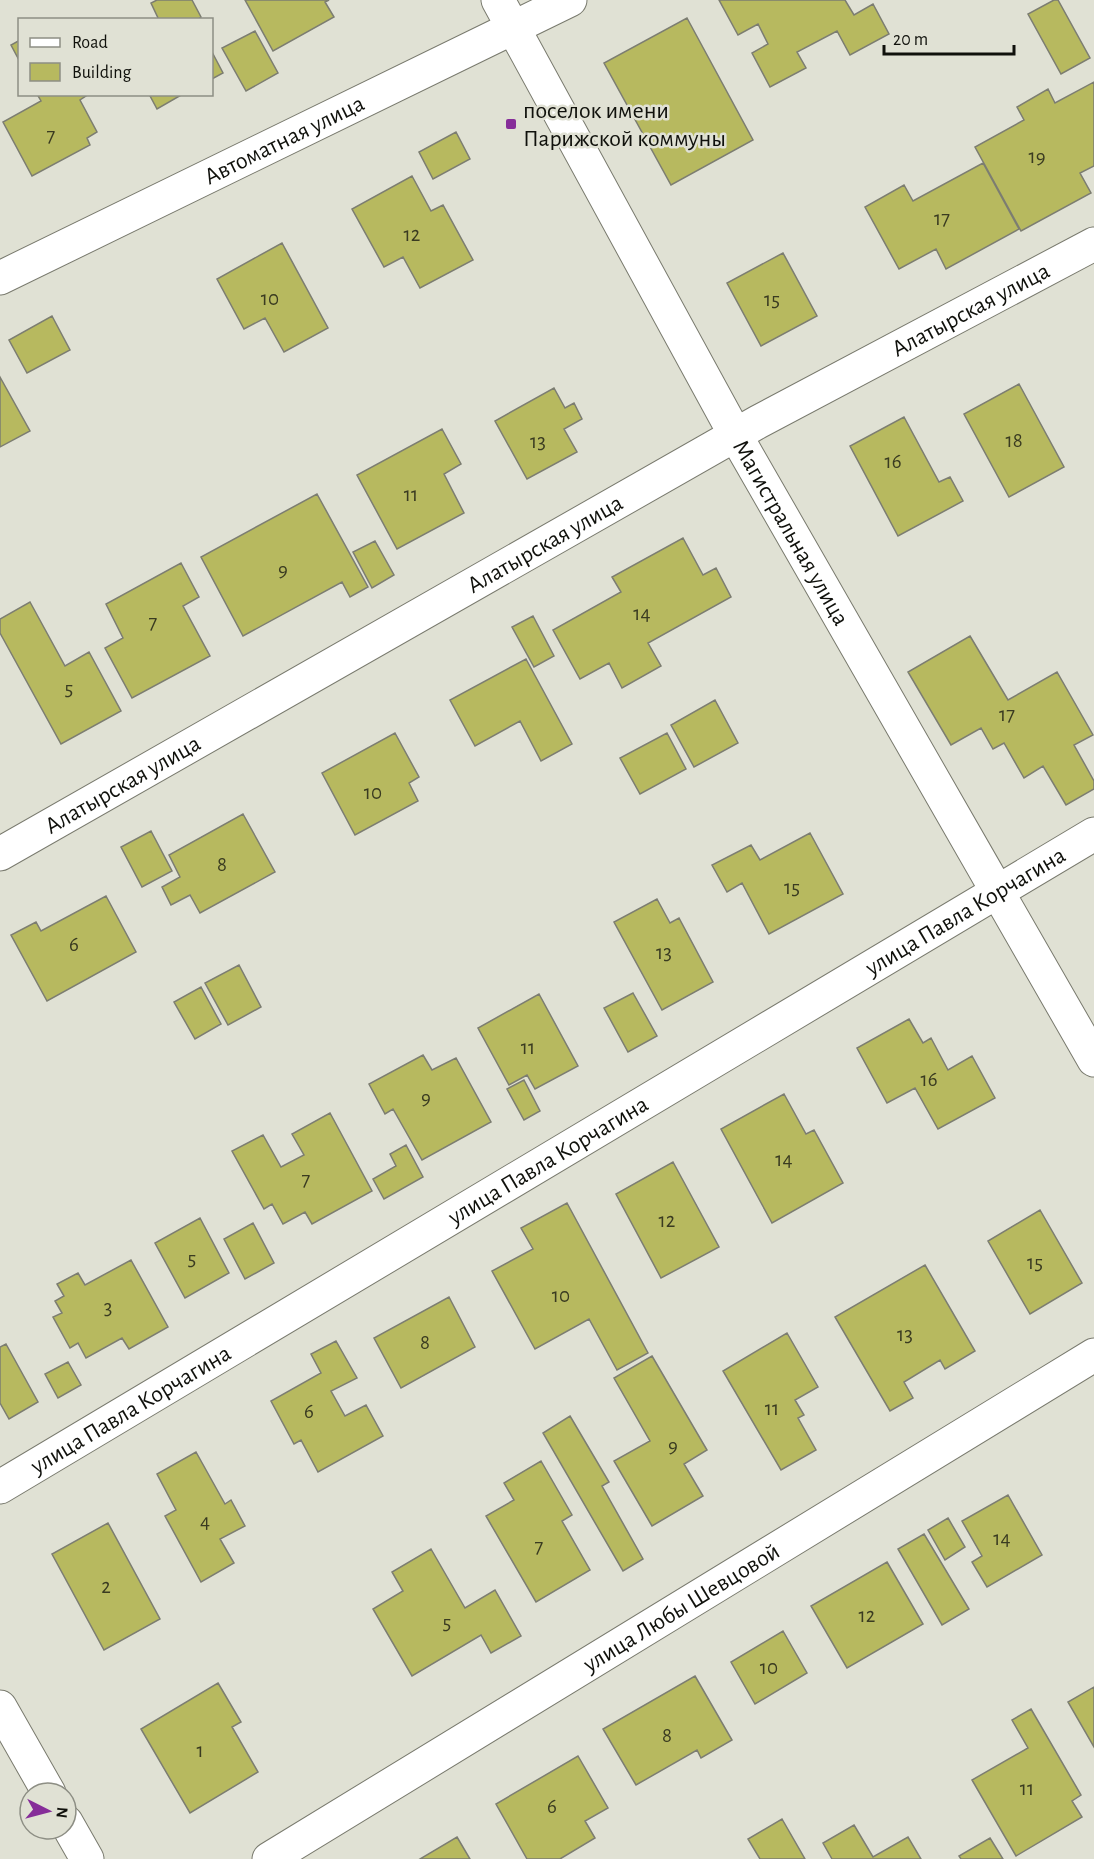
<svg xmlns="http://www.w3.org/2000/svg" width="1094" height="1859" font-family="'Alegreya Sans',sans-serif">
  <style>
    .building { fill: #b7b95f; stroke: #7c7d71; stroke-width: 1.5 }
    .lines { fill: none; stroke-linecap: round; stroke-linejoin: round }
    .minor-casing { stroke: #797a6e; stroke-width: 35 }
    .minor { stroke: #fff; stroke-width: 33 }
    .poi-dot { fill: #862d99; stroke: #e0e1d4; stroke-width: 2 }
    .labels { text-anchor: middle; stroke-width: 5; stroke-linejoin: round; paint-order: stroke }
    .number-label { font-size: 21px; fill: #3a3b21 }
    .poi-label { font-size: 24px; fill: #10110c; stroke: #e0e1d4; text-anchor: start }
    .street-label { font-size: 24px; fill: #10110c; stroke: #e0e1d4 }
  </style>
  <rect width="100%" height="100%" fill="#e0e1d4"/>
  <path class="building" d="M157,0H192L201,17L197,20H159L151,3Z
    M245,0H329L325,2L334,17L273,51Z
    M719,0H845L854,15L873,4L889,34L850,55L837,31L797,52L806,68L770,87L752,53L768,44L758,24L738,35Z
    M1054,0H1058L1090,58L1061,74L1028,14Z
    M687,18L753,140L671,185L604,63Z
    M255,31L278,73L246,91L222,48Z
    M20,40V62L11,45Z
    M212,52L223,73L212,79Z
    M1094,82V166L1080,173L1091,193L1021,231L975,147L1024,120L1017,107L1048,89L1055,103Z
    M37,94H89L80,100L97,132L87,138L90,145L32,176L3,122L41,101Z
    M149,94H183L157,109Z
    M456,132L470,159L433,179L419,152Z
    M983,163L1019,229L946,269L936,249L899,269L865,207L904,185L913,201Z
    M412,176L431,211L443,205L473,260L420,288L403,257L384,267L352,209Z
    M282,243L328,328L284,352L265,318L244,329L217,279Z
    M783,253L817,316L761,346L727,283Z
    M52,316L70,350L27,373L9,340Z
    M0,377L30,431L0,447Z
    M1019,384L1064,467L1009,497L964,414Z
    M554,388L565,408L574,403L582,419L564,429L577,452L527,479L495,421Z
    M904,417L939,482L950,477L963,501L898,536L850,446Z
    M442,429L461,464L444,474L464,513L397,549L357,475Z
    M317,494L368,587L350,597L342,582L243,636L201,557Z
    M683,538L703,575L716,568L731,597L648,643L661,666L622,688L609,663L580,679L553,630L621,592L612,577Z
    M375,541L394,575L372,588L353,552Z
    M181,563L199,597L183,606L210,656L132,698L105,648L123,638L106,604Z
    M30,602L65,666L89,652L121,711L61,744L0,633V619Z
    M533,616L554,656L534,667L512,627Z
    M970,636L1008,700L1057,672L1093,735L1074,745L1094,781V789L1066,805L1043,766L1024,778L1004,743L993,749L981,728L951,745L908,672Z
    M526,659L572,744L541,761L520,721L475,746L450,700Z
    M715,700L738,743L694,767L671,725Z
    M395,733L419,777L409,783L418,801L355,835L322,773Z
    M667,733L686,769L640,794L620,758Z
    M243,814L275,872L200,913L190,895L171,905L162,887L180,877L169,855Z
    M151,831L172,871L142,887L121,847Z
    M810,833L843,894L769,934L742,883L727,892L712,865L751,845L760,860Z
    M106,896L136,952L47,1001L11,935L36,922L41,931Z
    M657,899L670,923L679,918L713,982L662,1010L614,922Z
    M239,965L261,1007L228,1025L205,983Z
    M201,987L221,1024L195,1039L174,1002Z
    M633,993L657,1036L628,1052L604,1008Z
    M539,994L578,1066L535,1089L527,1075L509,1085L478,1028Z
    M909,1019L923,1043L931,1038L948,1070L972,1056L995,1098L938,1129L915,1088L887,1103L857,1048Z
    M423,1055L432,1070L456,1058L491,1122L422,1160L393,1109L385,1114L369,1084Z
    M524,1080L540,1111L524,1120L507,1089Z
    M784,1094L806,1134L814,1130L843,1183L772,1223L721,1129Z
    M330,1113L372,1191L312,1224L305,1212L283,1224L272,1204L264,1209L232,1151L263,1135L281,1167L304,1155L292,1134Z
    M406,1145L423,1177L384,1199L373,1179L396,1166L390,1154Z
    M673,1162L719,1247L661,1278L616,1194Z
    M567,1203L648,1353L617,1370L589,1319L535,1349L492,1271L533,1249L521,1228Z
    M1040,1210L1082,1283L1030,1314L988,1241Z
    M200,1218L229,1273L185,1298L155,1243Z
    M253,1223L274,1263L245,1279L224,1239Z
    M131,1260L168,1327L129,1349L122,1338L86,1358L78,1343L70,1348L53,1317L62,1313L55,1301L64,1296L57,1284L78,1273L85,1285Z
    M925,1265L975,1351L945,1369L940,1360L904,1382L913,1398L890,1411L835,1317Z
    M449,1297L475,1347L401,1388L374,1338Z
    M787,1333L818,1387L795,1400L804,1415L798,1418L816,1450L781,1470L723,1371Z
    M336,1341L357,1378L331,1391L345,1416L366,1405L383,1436L318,1472L301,1440L294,1444L271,1401L321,1373L311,1354Z
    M6,1344L38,1402L9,1419L0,1403V1347Z
    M652,1356L707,1450L684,1464L703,1496L652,1526L614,1461L650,1441L614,1378Z
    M68,1362L81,1385L58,1398L45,1374Z
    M570,1416L609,1482L602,1486L643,1559L623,1571L543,1433Z
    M196,1452L225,1504L231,1500L245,1526L220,1539L234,1563L201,1582L165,1516L176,1510L157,1474Z
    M541,1461L572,1515L562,1521L590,1570L536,1602L486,1516L514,1500L504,1483Z
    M1008,1495L1042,1555L987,1587L972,1562L982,1556L962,1521Z
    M948,1518L965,1547L945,1560L928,1530Z
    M108,1523L160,1619L104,1650L52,1554Z
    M924,1534L969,1609L942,1625L898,1549Z
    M431,1549L465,1608L495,1590L521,1636L491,1653L481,1635L412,1676L373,1609L403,1591L392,1572Z
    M887,1562L923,1624L847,1668L811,1606Z
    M783,1631L807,1673L755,1704L731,1662Z
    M695,1676L732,1740L701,1758L697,1750L636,1785L603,1729Z
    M218,1683L241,1722L232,1727L258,1772L190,1813L141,1729Z
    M1094,1687V1747L1068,1702Z
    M1031,1709L1081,1795L1072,1801L1082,1817L1016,1856L972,1780L1028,1748L1012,1720Z
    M578,1756L608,1808L585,1821L595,1838L560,1859H527L496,1804Z
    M782,1819L805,1859H760L748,1839Z
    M854,1825L873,1857L908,1837L921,1859H832L823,1843Z
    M457,1837L470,1859H420Z
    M990,1838L1003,1859H961L959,1856Z"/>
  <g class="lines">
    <defs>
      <g id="minor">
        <path id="s1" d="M498,0L736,436L1094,1060"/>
        <path id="s2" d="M0,278L570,0"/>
        <path id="s3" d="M0,854L758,422L1094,244"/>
        <path id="s4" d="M0,1487L1094,834"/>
        <path d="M0,1707L49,1793"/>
        <path d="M66,1822L87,1859"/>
        <path id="s5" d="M269,1859L1094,1355"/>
      </g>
    </defs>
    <use href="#minor" class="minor-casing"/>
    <use href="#minor" class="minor"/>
  </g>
  <rect class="poi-dot" x="505" y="118" width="12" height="12" rx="3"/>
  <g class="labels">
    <g class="number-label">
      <text x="51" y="142">7</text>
      <text x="1037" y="163">19</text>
      <text x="942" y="225">17</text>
      <text x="412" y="241">12</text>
      <text x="270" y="305">10</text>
      <text x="772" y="306">15</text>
      <text x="1014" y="447">18</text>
      <text x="538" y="448">13</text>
      <text x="893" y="468">16</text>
      <text x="411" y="501">11</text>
      <text x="283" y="576">9</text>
      <text x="642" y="620">14</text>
      <text x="153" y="629">7</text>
      <text x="69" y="695">5</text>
      <text x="1007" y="721">17</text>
      <text x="373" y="799">10</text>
      <text x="222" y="871">8</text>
      <text x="792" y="894">15</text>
      <text x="74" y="951">6</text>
      <text x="664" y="959">13</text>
      <text x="528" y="1054">11</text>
      <text x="929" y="1086">16</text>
      <text x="426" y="1104">9</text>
      <text x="784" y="1166">14</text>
      <text x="306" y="1186">7</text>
      <text x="667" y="1227">12</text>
      <text x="192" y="1265">5</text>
      <text x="1035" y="1269">15</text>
      <text x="561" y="1302">10</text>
      <text x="108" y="1314">3</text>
      <text x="905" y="1341">13</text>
      <text x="425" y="1349">8</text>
      <text x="772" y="1415">11</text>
      <text x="309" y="1418">6</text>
      <text x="673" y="1452">9</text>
      <text x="205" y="1528">4</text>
      <text x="1002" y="1545">14</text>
      <text x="539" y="1553">7</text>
      <text x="106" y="1593">2</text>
      <text x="867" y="1622">12</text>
      <text x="447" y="1629">5</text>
      <text x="769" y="1674">10</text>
      <text x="667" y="1742">8</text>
      <text x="200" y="1757">1</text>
      <text x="1027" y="1795">11</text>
      <text x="552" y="1813">6</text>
    </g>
    <g class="poi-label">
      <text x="523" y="118">поселок имени<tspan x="523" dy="28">Парижской коммуны</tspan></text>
    </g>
    <g class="street-label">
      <text dy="8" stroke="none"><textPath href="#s2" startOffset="316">Автоматная улица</textPath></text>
      <text dy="8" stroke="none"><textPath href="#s3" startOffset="1113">Алатырская улица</textPath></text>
      <text dy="8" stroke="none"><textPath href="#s1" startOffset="608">Магистральная улица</textPath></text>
      <text dy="8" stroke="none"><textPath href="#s3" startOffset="627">Алатырская улица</textPath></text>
      <text dy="8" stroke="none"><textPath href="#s3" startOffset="141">Алатырская улица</textPath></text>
      <text dy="8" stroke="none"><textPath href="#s4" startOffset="1124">улица Павла Корчагина</textPath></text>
      <text dy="8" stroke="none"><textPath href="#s4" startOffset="638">улица Павла Корчагина</textPath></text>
      <text dy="8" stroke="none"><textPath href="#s4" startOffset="152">улица Павла Корчагина</textPath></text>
      <text dy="8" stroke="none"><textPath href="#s5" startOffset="483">улица Любы Шевцовой</textPath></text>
    </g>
  </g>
  <rect x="18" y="18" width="195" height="78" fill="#e0e1d4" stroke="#8d8e84" stroke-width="1.5"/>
  <rect x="30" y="38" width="30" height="9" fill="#ffffff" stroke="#8d8e84" stroke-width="1.5"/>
  <text x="72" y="48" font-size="18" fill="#10110c">Road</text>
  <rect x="30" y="63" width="30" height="18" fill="#b7b95f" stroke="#8d8e84" stroke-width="1.5"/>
  <text x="72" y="78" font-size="18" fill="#10110c">Building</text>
  <g transform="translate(48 1811) rotate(96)"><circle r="28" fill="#e0e1d4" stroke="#8d8e84" stroke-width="1.5"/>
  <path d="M0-4.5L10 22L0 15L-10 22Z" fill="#862d99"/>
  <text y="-9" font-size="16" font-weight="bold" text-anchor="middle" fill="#10110c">N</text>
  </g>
  <path d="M884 45v9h130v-9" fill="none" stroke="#10110c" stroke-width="3"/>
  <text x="893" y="45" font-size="18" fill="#10110c" stroke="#e0e1d4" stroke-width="4.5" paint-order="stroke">20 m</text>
</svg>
